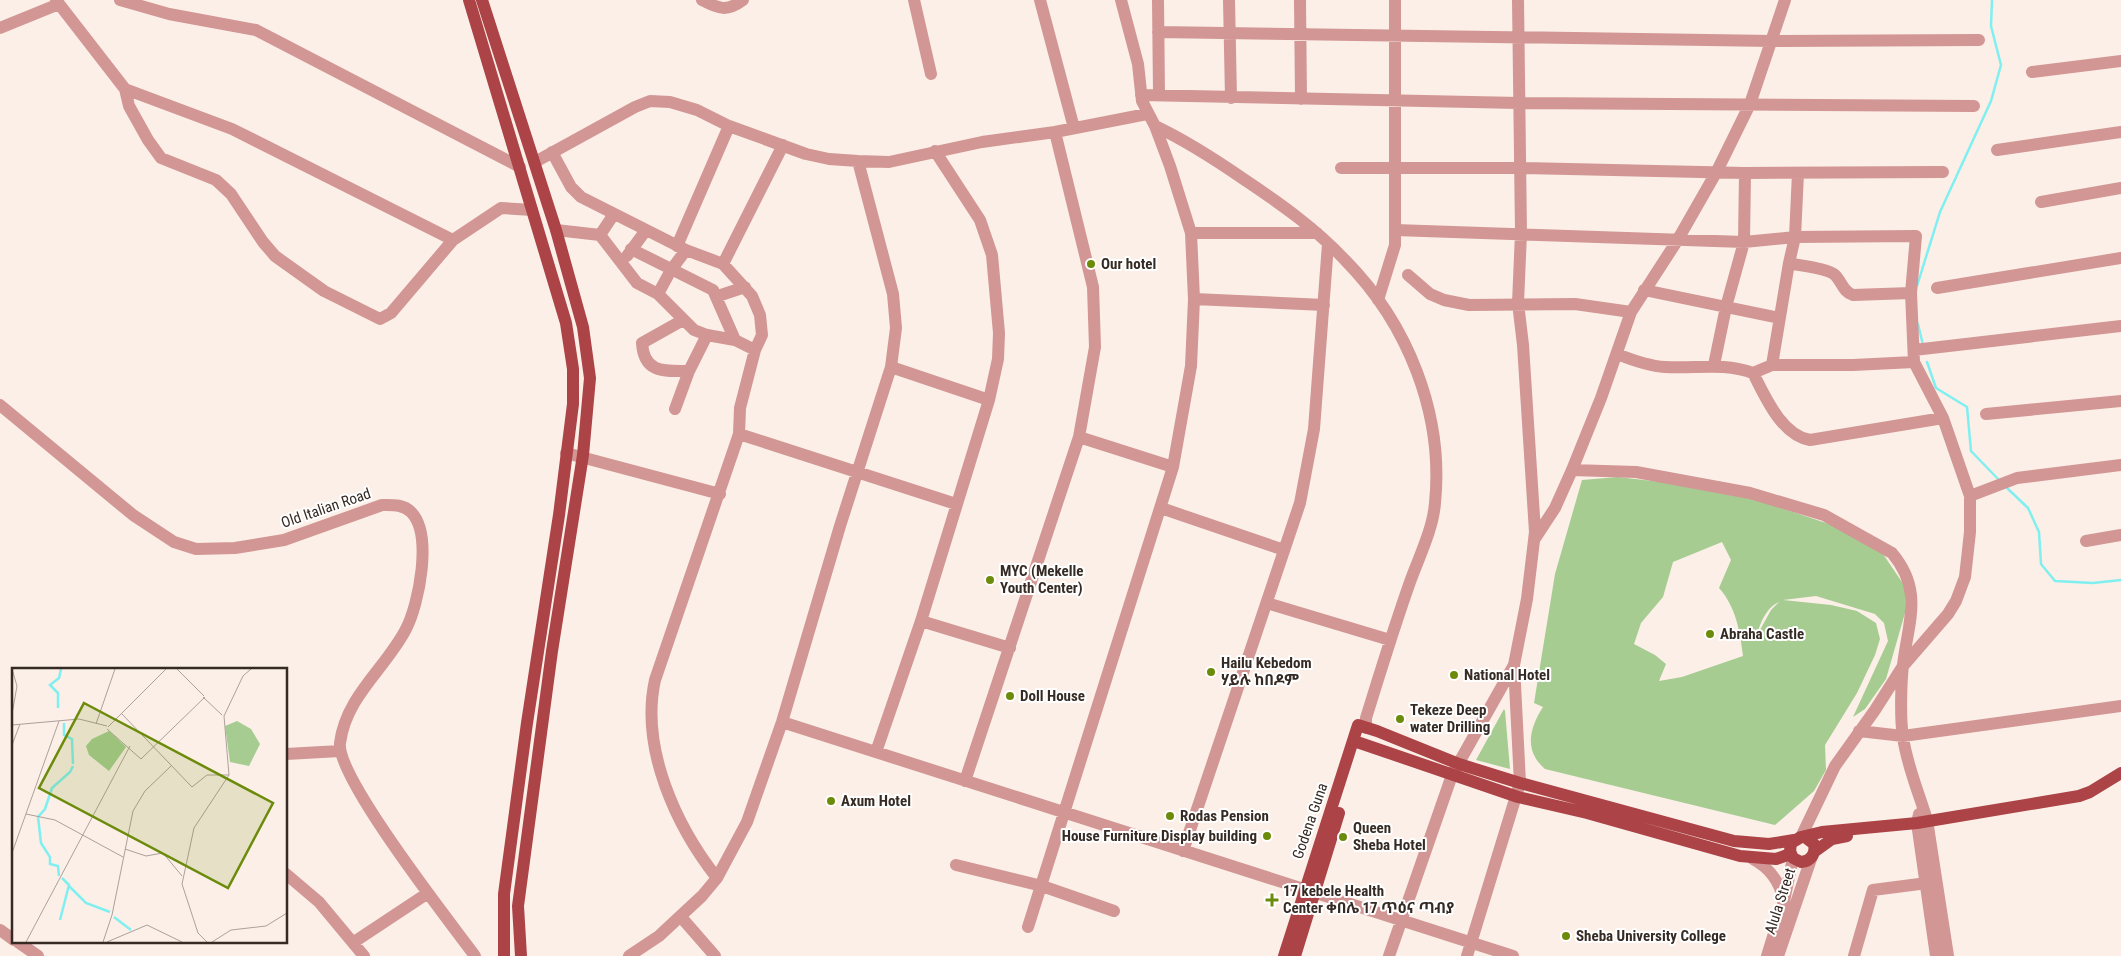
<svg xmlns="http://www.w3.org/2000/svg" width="2121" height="956" font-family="'Roboto Condensed','Noto Sans Ethiopic',sans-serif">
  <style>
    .green { fill: #a6cc91; fill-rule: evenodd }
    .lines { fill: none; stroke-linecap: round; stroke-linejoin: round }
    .stream { stroke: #80eff0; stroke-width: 2.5 }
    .minor { stroke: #d29694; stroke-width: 12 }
    .major { stroke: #ac4347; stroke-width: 12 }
    .poi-dot { fill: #6c8b0a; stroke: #fff; stroke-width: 2 }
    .labels { text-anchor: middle; stroke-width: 4; stroke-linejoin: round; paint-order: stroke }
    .poi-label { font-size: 15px; font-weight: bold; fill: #362b24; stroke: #fff; text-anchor: start }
    .street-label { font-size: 15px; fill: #362b24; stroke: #fff }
    .inset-river { fill: none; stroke: #80eff0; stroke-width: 2.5 }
    .inset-road { fill: none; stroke: #aca19a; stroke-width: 1 }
    .view { fill: #6c8b0a; fill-opacity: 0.15; stroke: #6c8b0a; stroke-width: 2.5 }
    .inset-edge { fill: none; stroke: #362b24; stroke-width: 2.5 }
  </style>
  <rect width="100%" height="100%" fill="#fbefe8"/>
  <path class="green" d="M1618,477L1661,482L1757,500L1835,526L1883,554L1906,588L1905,613L1886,679L1865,709L1853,717L1888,641L1884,623L1875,614L1816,596L1783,600L1831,605L1857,611L1876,623L1880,639L1875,655L1857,693L1825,745L1826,770L1814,791L1775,825L1545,769C1524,751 1529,729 1543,707L1534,703L1555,574L1582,480ZM1722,542L1731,560L1719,588C1736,607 1740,631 1743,656L1682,677L1659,681L1666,664L1655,655L1634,644L1641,623L1663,597L1673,562ZM1779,602L1771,610L1755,639C1760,625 1765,608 1779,602Z
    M1504,709L1505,711L1510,769L1476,760Z"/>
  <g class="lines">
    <path class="stream" d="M1917,286L1940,212L1991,101L2001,65L1991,26L1992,0
      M1918,324L1923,345
      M1927,362L1936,388L1967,407L1971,451L1999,480
      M2007,488L2028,508L2039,532L2041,564L2055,581L2093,583L2121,580"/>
    <path class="minor" d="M56,0L125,89L232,129L453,240L501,208L532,210
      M120,0L169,14L256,30L520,167
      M702,0C719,9 727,12 743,0
      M914,0L931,74
      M1040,0L1074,128
      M1158,0L1159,94
      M1229,0L1231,98
      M1300,0L1301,99
      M0,28L59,4
      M1158,32L1773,41L1979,40
      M2032,72L2121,61
      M125,89L129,106L148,140L161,158L216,180L231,194L263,242L275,256L324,291L380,319L391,313L453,240
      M1141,95L1519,103L1974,106
      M1155,126C1187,141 1216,160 1245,180C1281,204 1316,229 1345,260C1408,324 1444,414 1435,503C1433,529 1419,557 1410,582C1394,627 1380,673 1366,718V728
      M1997,150L2121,132
      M552,152L571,187L581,197L686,250L723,264L752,296L760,315L762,335L755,350L740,408L739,434L655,680C640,748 676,826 717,878
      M535,162L635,107L650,101L670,102L697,110L729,126L806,154L829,159L858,161L889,162L982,142L1055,132L1147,114
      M1341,168H1520L1745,173L1943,172
      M2041,202L2121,188
      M556,230L600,235L637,283L658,294L694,330L707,335L735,340L755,350
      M1395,230L1744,242L1795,237L1916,236L1911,293L1914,362L1943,418L1970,496V532L1965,577L1956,601L1948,614L1903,666L1875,710L1835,766L1801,837
      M1191,233H1317
      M600,235L614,214
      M677,246L729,126
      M631,249L713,290L735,340
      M627,256L646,230
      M1789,263C1800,266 1827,268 1835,275C1842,282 1843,292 1853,295L1911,293
      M723,264L783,145
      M1408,275L1430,294L1444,300L1469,305L1575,304L1631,312
      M1937,288L2121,258
      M1644,290L1779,318
      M658,294L671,270L686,250
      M718,296L745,287
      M1194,299L1324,305
      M1378,300L1395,245V0
      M683,320L642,343C644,374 665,371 689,371
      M1914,350L2121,326
      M1617,354C1632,360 1648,366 1665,367C1695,369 1723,362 1753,373C1765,396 1781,435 1810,440L1943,418
      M1714,365L1726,307L1744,242L1745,173
      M1772,365L1789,263L1795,237L1798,173
      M891,367L989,400
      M1753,373L1772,365H1853L1914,362
      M0,405L133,515L174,542L196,549L235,548L284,540L382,505C392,505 403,504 411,512C433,534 419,604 406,629C386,668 346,696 340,743C336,777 450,922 475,956
      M675,409L689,371L707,335
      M1986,414L2121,401
      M739,434L956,504
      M1079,437L1173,467
      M566,453L720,494
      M1572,470L1636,472L1750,493L1824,515L1892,553C1924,591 1908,622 1903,665C1901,683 1900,719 1903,737C1907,766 1919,793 1927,820L1948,956
      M1970,496L2017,478L2121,465
      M1161,508L1284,550
      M1534,540L1555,508L1572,470L1601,398L1631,312L1677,241L1717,171L1750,104L1785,0
      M2086,541L2121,535
      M1267,603L1390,640
      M921,621L1010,648
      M782,722L1513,956
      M1859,731L1903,736L2121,706
      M876,752L921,621L989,400L998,359L999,333L992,255L980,220L935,151
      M286,754L340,751
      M965,781L1079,437L1095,347L1093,287L1055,132
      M1919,814L1917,823L1936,956
      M1183,851L1300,503L1314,429L1328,244
      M1753,859C1770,868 1779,881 1784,900
      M956,865L1042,886L1114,911
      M286,874L319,902L364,956
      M681,917L715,956
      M1028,927L1173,467L1191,366L1194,299L1191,233L1170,166L1155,126L1142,101L1138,64L1121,0
      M0,930L14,940
      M18,942L38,956
      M354,942L428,893
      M629,956L659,936L702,896L717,878L747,822L782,722L840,526L891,367L896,328L893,294L858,161
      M1389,956L1452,775L1514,665
      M1467,956L1520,783L1514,665L1527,599L1535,532L1523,345L1518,303L1521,233L1518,0
      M1767,956L1784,901L1793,858
      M1778,956L1812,856
      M1854,956L1873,890L1927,883"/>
    <path class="major" d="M469,0L566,323L573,369V404L559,515L527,723L504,894V956
      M482,0L556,230L583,327L590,378L583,455L552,651L518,906L521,956
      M1354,741L1518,797L1587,813L1740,856L1776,859L1790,854
      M1805,837L1814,844C1816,854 1811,861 1801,862L1793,858L1790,851L1791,843L1801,837L1822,832L1917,823L2079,796L2090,792L2121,773
      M1814,852L1832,839L1847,836
      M1284,956L1358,725L1377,731L1459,764L1520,783L1734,841L1769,844L1794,840
      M1295,956L1339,813"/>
  </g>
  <g class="poi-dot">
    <circle cx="1091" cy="264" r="5"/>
    <circle cx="990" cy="580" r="5"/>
    <circle cx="1710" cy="634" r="5"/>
    <circle cx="1211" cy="672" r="5"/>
    <circle cx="1454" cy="675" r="5"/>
    <circle cx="1010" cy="696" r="5"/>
    <circle cx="1400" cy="719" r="5"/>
    <circle cx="831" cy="801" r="5"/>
    <circle cx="1170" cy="816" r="5"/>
    <circle cx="1267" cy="836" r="5"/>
    <circle cx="1343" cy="837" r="5"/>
    <path d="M1269.5 892.5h5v5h5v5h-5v5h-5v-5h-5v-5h5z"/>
    <circle cx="1566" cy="936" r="5"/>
  </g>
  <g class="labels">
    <g class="poi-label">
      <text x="1101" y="269">Our hotel</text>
      <text x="1000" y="576">MYC (Mekelle<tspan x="1000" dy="17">Youth Center)</tspan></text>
      <text x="1720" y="639">Abraha Castle</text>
      <text x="1221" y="668">Hailu Kebedom<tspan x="1221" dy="17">ሃይሉ ከበዶም</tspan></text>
      <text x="1464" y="680">National Hotel</text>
      <text x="1020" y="701">Doll House</text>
      <text x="1410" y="715">Tekeze Deep<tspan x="1410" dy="17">water Drilling</tspan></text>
      <text x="841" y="806">Axum Hotel</text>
      <text x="1180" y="821">Rodas Pension</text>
      <text x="1353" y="833">Queen<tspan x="1353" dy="17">Sheba Hotel</tspan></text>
      <text x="1257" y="841" text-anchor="end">House Furniture Display building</text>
      <text x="1283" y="896">17 kebele Health<tspan x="1283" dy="17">Center ቀበሌ 17 ጥዕና ጣብያ</tspan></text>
      <text x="1576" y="941">Sheba University College</text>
    </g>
    <g class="street-label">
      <text transform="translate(326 508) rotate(-19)" y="5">Old Italian Road</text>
      <text transform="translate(1310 821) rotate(-71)" y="5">Godena Guna</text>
      <text transform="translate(1780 901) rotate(-72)" y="5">Alula Street</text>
    </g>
  </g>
  <g transform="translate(12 668)">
    <rect width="275" height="275" fill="#fbefe8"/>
    <path d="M225,53L239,61L248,76L237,98L218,94L213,58ZM97,63L114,79L97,103L77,87L74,78L80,71Z" fill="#a6cc91"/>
    <path class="inset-river" d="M46,40V25L38,17L47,10L49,1M52,55V67L60,71L61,96M47,208L46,198L38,196V189L29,175L26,149L33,141L40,120L58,104L61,98M57,218L74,235L98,244M102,249L119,262M48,252L57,217L50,210"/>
    <path class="inset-road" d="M0,1L5,18L0,46M165,1L192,28M191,29L210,47M109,45L180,119L195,107H217M212,48L231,8L239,1M84,56L103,1M0,57L67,51L95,58M96,59L154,1M95,61L129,91L193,29M0,77L8,56M14,146L43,152L111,189M113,181L134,188L151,185L170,208M0,185L47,53M14,274L118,78M91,274L100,247L121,143L133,123L159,98M95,274L135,257L170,274M195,274L186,265L170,216L182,160L217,107L212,48M200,274L219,262L254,258L275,245"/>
    <path class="view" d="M72,35L261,135L216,220L27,120Z"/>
    <rect width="275" height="275" class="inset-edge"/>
  </g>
</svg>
